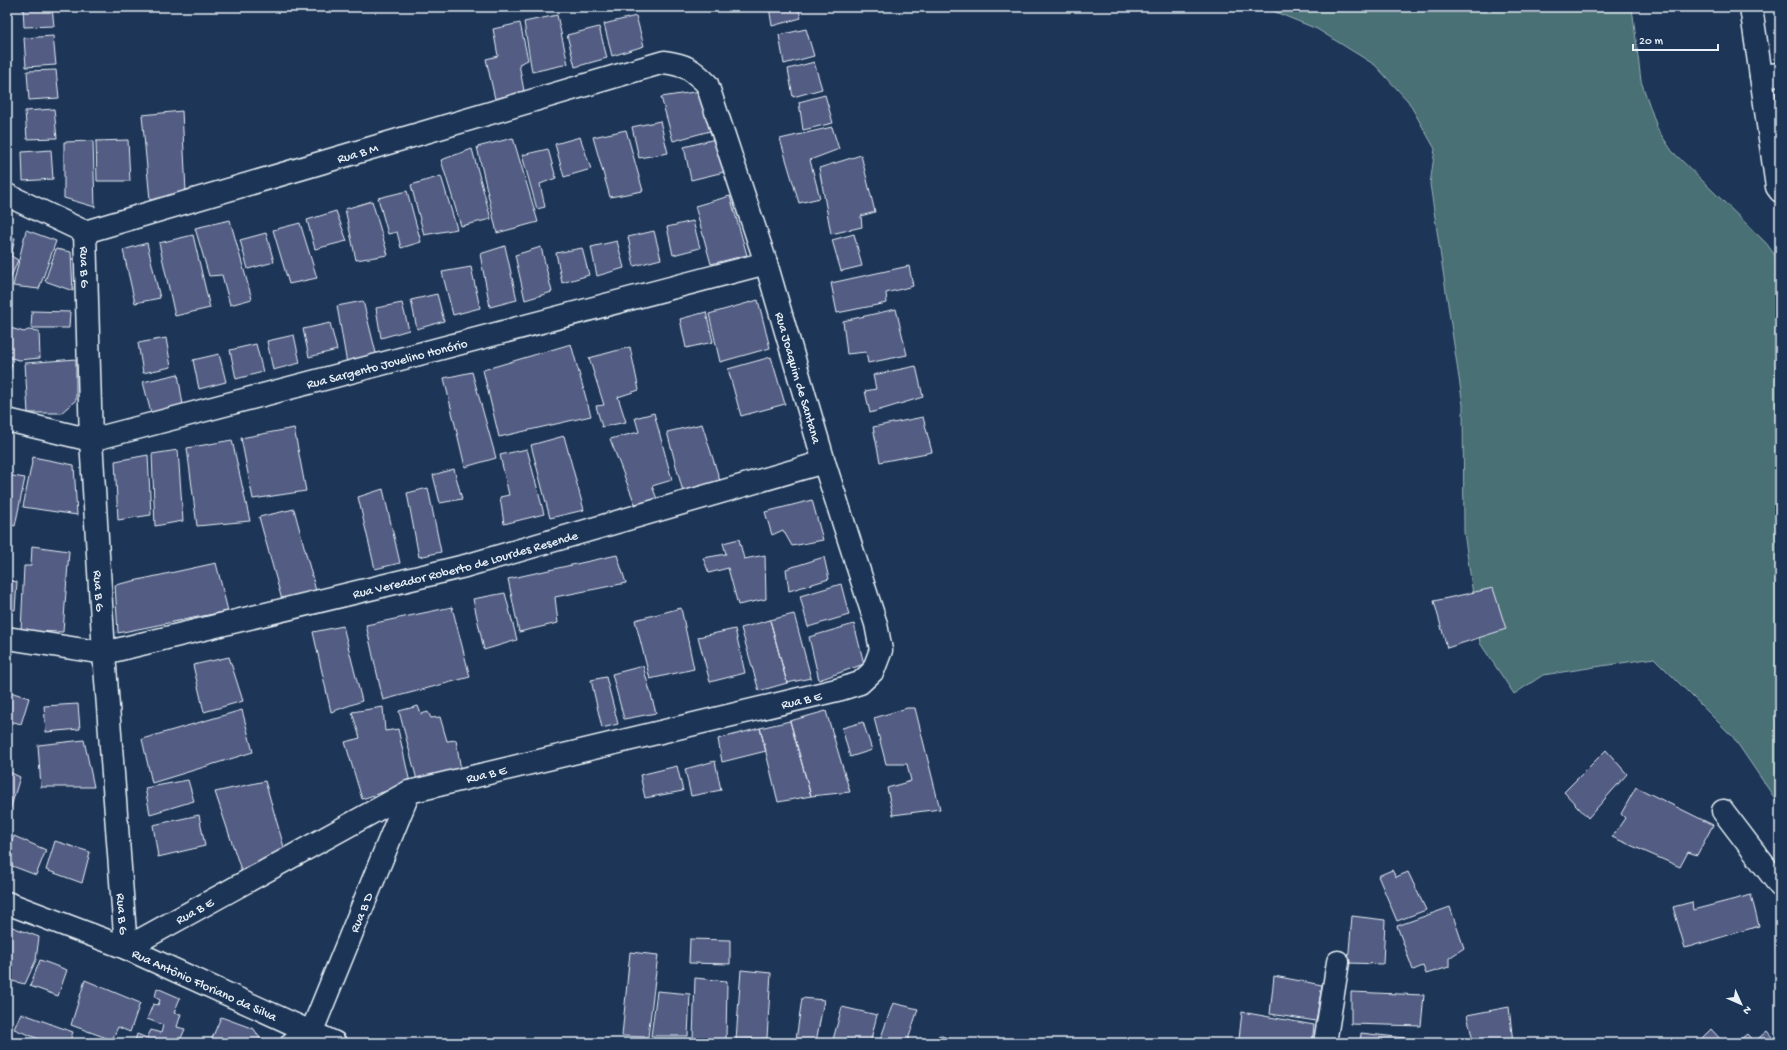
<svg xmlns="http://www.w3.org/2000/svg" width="1787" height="1050" font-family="'Gochi Hand',sans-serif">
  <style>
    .green { fill: #487074; stroke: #98b0b6 }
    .building { fill: #535d84; stroke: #e8f1f8 }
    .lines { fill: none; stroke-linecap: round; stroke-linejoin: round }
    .street-casing { stroke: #e8f1f8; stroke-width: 25 }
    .street { stroke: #1d3557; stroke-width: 22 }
    .labels { text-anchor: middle; stroke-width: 4; stroke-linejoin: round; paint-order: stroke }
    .street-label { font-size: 13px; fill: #e8f1f8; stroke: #1d3557 }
  </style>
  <rect width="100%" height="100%" fill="#1d3557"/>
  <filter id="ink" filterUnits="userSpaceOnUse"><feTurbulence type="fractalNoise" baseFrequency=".025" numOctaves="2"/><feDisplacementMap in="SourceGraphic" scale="8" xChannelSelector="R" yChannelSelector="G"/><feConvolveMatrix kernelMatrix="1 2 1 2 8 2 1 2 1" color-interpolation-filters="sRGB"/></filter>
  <g filter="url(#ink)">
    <path class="green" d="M1263,7H1632L1641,81L1658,130L1672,151L1766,243L1780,262V806L1733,737L1654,658L1543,675L1514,694L1480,643L1464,532L1463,405L1430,184L1435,149L1408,101L1375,65L1317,29Z"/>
    <path class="building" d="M23,7H52L54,26L24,27Z
      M769,7H798L801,18L772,26Z
      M557,15L568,64L532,72L524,22Z
      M636,16L644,46L612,56L604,24Z
      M520,23L528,60L519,64L524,91L495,99L486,59L498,56L493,29Z
      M599,27L607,58L575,67L567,35Z
      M806,29L814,56L784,64L779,35Z
      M53,36L56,65L26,67L24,38Z
      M814,62L822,89L793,97L788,69Z
      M56,70L59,98L29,100L27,71Z
      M701,91L710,131L673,141L661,97Z
      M825,95L833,123L803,130L799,102Z
      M54,109L57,138L27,139L25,111Z
      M182,111L186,192L150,200L142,115Z
      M660,121L668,153L639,158L632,127Z
      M832,127L839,149L810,160L820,198L799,203L780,139Z
      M626,130L643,191L610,197L593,137Z
      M580,137L591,169L564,177L555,144Z
      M513,138L538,222L497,233L477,147Z
      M715,139L724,172L691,180L684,147Z
      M128,140L130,181H97L96,141Z
      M93,141L95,207L64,198V142Z
      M472,149L491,219L461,226L441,160Z
      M548,149L556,178L540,184L545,207L537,209L522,155Z
      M51,150L53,179L23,181L22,152Z
      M861,155L875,212L861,216L862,227L831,234L819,168Z
      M441,176L457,229L424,235L411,185Z
      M407,191L421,242L401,248L397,232L388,234L378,198Z
      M730,196L747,255L711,264L695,206Z
      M372,201L388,255L356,260L345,209Z
      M336,211L347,241L315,249L307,220Z
      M230,220L252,299L230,305L222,275L209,276L195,228Z
      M693,221L700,248L673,255L667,227Z
      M300,223L317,278L289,284L273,230Z
      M26,230L56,241L39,289L13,286Z
      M654,231L661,259L634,266L628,237Z
      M266,233L274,262L248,269L240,240Z
      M854,234L862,266L841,271L832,240Z
      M7,235L15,238L11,256L18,260L7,287Z
      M193,235L210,308L175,316L159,243Z
      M617,241L624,268L597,276L591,247Z
      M147,243L160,298L135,303L123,250Z
      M505,246L517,300L490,307L480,254Z
      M541,247L552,292L525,300L515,255Z
      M582,248L589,275L562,283L556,253Z
      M56,249L71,252L73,291L45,281Z
      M909,266L913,286L886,293L887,303L837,313L831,283Z
      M471,267L480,308L453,315L442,272Z
      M437,294L444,321L417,329L411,300Z
      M758,300L770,348L720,362L709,314Z
      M363,301L377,357L347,364L337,306Z
      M402,303L409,330L381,338L376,308Z
      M896,309L907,355L868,363L866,352L847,354L843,321Z
      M32,311L70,312L69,328H31Z
      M706,312L713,342L686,348L680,319Z
      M330,323L337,350L309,357L303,329Z
      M7,327L24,332L28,330L39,331L40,358L19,360L7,357Z
      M294,335L300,363L273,370L267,341Z
      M166,338L171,367L143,373L138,343Z
      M256,344L263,372L236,379L230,350Z
      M571,344L591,416L499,437L483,370Z
      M630,347L639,390L618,397L626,422L602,427L596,406L604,405L589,358Z
      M219,354L226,382L199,389L193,360Z
      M771,357L785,404L741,416L728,369Z
      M76,359V400L61,413H28L25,363Z
      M7,362L12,364L7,383Z
      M916,366L923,397L870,413L865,391L876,389L873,375Z
      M472,372L496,458L465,467L444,378Z
      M178,374L183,405L151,413L143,382Z
      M654,413L672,480L652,486L657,499L635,504L610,439L639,432L635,418Z
      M923,417L932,452L880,462L873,427Z
      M702,424L721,484L683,492L667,432Z
      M294,428L306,491L253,499L241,438Z
      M564,436L584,510L550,518L531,445Z
      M232,440L250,521L197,526L187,448Z
      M527,449L544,514L504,524L500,497L509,495L500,455Z
      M178,450L183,521L155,526L152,454Z
      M148,455L151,515L118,520L115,461Z
      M33,457L74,465L77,515L23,507Z
      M454,469L462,499L440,503L433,475Z
      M7,475L25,478L15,526L7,524Z
      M428,488L441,552L419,557L407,493Z
      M383,489L400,563L375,569L358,497Z
      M812,500L823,540L792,546L783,530L772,535L765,512Z
      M294,509L316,591L282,600L259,517Z
      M739,539L744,559L765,555L766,599L738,605L728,568L709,573L703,558L726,554L723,543Z
      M32,546L69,551L63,632L21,631L24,566H31Z
      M617,555L626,583L555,597L558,623L519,632L508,579Z
      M824,557L829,579L789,591L786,569Z
      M216,563L228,611L118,633L115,585Z
      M7,580L17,582L15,610L7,609Z
      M841,584L849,615L808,627L800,596Z
      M1493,588L1506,629L1447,648L1434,601Z
      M505,593L517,640L484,650L473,599Z
      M452,607L470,677L383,700L366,625Z
      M681,608L694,669L650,679L635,620Z
      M794,614L811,678L787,683L770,620Z
      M770,620L787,683L759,691L741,628Z
      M854,624L864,664L819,680L809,637Z
      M343,626L362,701L331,712L313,632Z
      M735,629L745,673L710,682L698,637Z
      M229,657L243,701L204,712L193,665Z
      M643,666L656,713L624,719L612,674Z
      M606,677L618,724L602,728L591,680Z
      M7,691L29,698L21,724L7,720Z
      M78,704L80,729L46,732L44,706Z
      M418,706L421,714L428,712L431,718L440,717L447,741L456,740L461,770L417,780L399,711Z
      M383,707L385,731L398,729L410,783L362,799L345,742L360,738L352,712Z
      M907,708H915L940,809L893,815L887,788L911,781L907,764H886L874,718Z
      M242,710L253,752L152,783L142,739Z
      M826,711L850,792L811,796L790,721Z
      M790,721L811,796L778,802L760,728Z
      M863,722L872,750L850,757L842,728Z
      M760,728L766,751L722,762L718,739Z
      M84,740L94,787H41L38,745Z
      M1606,750L1627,774L1588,818L1564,792Z
      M715,761L721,790L691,796L685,769Z
      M677,766L683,791L645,798L640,775Z
      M7,771L20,777L7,820Z
      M188,780L194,801L150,814L145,788Z
      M265,781L286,854L243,876L215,792Z
      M1636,787L1713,825L1697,855L1688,852L1680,867L1612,837L1625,818L1621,814Z
      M199,815L205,846L158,857L153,825Z
      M14,836L46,850L36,875L7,864V855Z
      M55,841L90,852L82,883L46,870Z
      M1392,870L1396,877L1408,872L1426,910L1397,921L1378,876Z
      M1751,895L1759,926L1685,948L1673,907L1692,902L1693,910Z
      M1450,907L1464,948L1449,958V967L1426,974L1423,966L1413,970L1397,926Z
      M1352,916L1385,920L1383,964L1348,963Z
      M7,925L39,937L36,960L25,984L7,980Z
      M690,939L730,940V964L689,963Z
      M630,952L658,955L648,1037L622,1036Z
      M40,960L67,970L58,996L30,986Z
      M741,970L771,973L767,1038L736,1040Z
      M1274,976L1322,985L1316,1021L1270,1014Z
      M695,978L727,981L726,1040L693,1039Z
      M85,980L140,1003L130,1032L118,1027L112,1040L71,1025Z
      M157,988L180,998L174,1013L181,1014L177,1027L185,1029L179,1043H134L137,1034L147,1038L151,1030L161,1033L163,1025L147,1019L153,1004L158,1005L160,1000L155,997Z
      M657,991L690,994L688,1036H651Z
      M1351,992L1424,995L1421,1026L1351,1024Z
      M802,998L824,1000L816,1042L796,1040Z
      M893,1003L918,1009L907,1043H879Z
      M842,1007L877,1015L870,1043H832Z
      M1509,1007L1513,1043H1486L1485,1040L1473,1041L1467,1015Z
      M1242,1012L1314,1025L1312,1043H1267L1239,1039Z
      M21,1013L73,1032L69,1043H49L14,1029Z
      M221,1017L254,1029L263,1043H210Z
      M1711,1029L1724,1043H1697Z
      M1767,1031L1777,1043H1736L1747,1034L1754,1042Z
      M1361,1033L1431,1041V1043H1360Z
      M939,1035L962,1043H936Z"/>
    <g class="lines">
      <defs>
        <g id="street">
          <path d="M1751,7L1777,187L1780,191"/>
          <path d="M1761,76L1780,74"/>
          <path id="s1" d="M7,195L85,232L664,62C686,65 692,69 707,84L766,263L824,462L876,624L881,650L873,671L860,683L841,689L409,792L126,948"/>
          <path id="s2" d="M85,232L91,440L104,653L126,948"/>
          <path id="s3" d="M7,420L91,440L766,263"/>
          <path id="s4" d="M7,638L104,653L465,566L824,462"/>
          <path d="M1723,811L1780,886"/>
          <path id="s5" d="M7,903L126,948L335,1043"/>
          <path id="s6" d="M292,1043L311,1033L409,792"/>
          <path d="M1325,1043L1338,962"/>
        </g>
      </defs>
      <use href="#street" class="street-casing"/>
      <use href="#street" class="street"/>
    </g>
  </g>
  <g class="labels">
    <g class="street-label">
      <text dy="5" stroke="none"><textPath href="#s1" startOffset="370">Rua B M</textPath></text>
      <text dy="5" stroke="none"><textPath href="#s2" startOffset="35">Rua B G</textPath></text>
      <text dy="5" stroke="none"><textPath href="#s3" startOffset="392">Rua Sargento Jovelino Honório</textPath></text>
      <text dy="5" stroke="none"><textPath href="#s1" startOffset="1047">Rua Joaquim de Santana</textPath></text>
      <text dy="5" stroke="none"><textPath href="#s4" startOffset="470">Rua Vereador Roberto de Lourdes Resende</textPath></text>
      <text dy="5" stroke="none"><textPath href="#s2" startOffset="359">Rua B G</textPath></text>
      <text transform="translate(801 699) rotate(-13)" y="5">Rua B E</text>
      <text transform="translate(486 773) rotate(-13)" y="5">Rua B E</text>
      <text transform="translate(194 910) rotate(-29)" y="5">Rua B E</text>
      <text dy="5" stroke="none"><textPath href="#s6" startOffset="152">Rua B D</textPath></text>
      <text dy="5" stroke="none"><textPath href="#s2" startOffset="683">Rua B G</textPath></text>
      <text dy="5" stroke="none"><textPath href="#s5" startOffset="214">Rua Antônio Floriano da Silva</textPath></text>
    </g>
  </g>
  <rect width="1787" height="1050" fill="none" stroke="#1d3557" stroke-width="24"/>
  <rect x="12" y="12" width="1763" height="1026" fill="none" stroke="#e8f1f8" stroke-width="1.5" filter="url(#ink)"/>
  <g transform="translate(1741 1004) rotate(135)" stroke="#1d3557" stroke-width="3" paint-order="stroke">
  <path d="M0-3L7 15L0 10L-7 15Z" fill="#e8f1f8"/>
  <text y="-6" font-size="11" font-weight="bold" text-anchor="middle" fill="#e8f1f8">N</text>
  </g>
  <path d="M1633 44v6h85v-6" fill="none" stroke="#e8f1f8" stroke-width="2"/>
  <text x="1639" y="44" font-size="12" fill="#e8f1f8" stroke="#1d3557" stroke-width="3" paint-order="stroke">20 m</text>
</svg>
